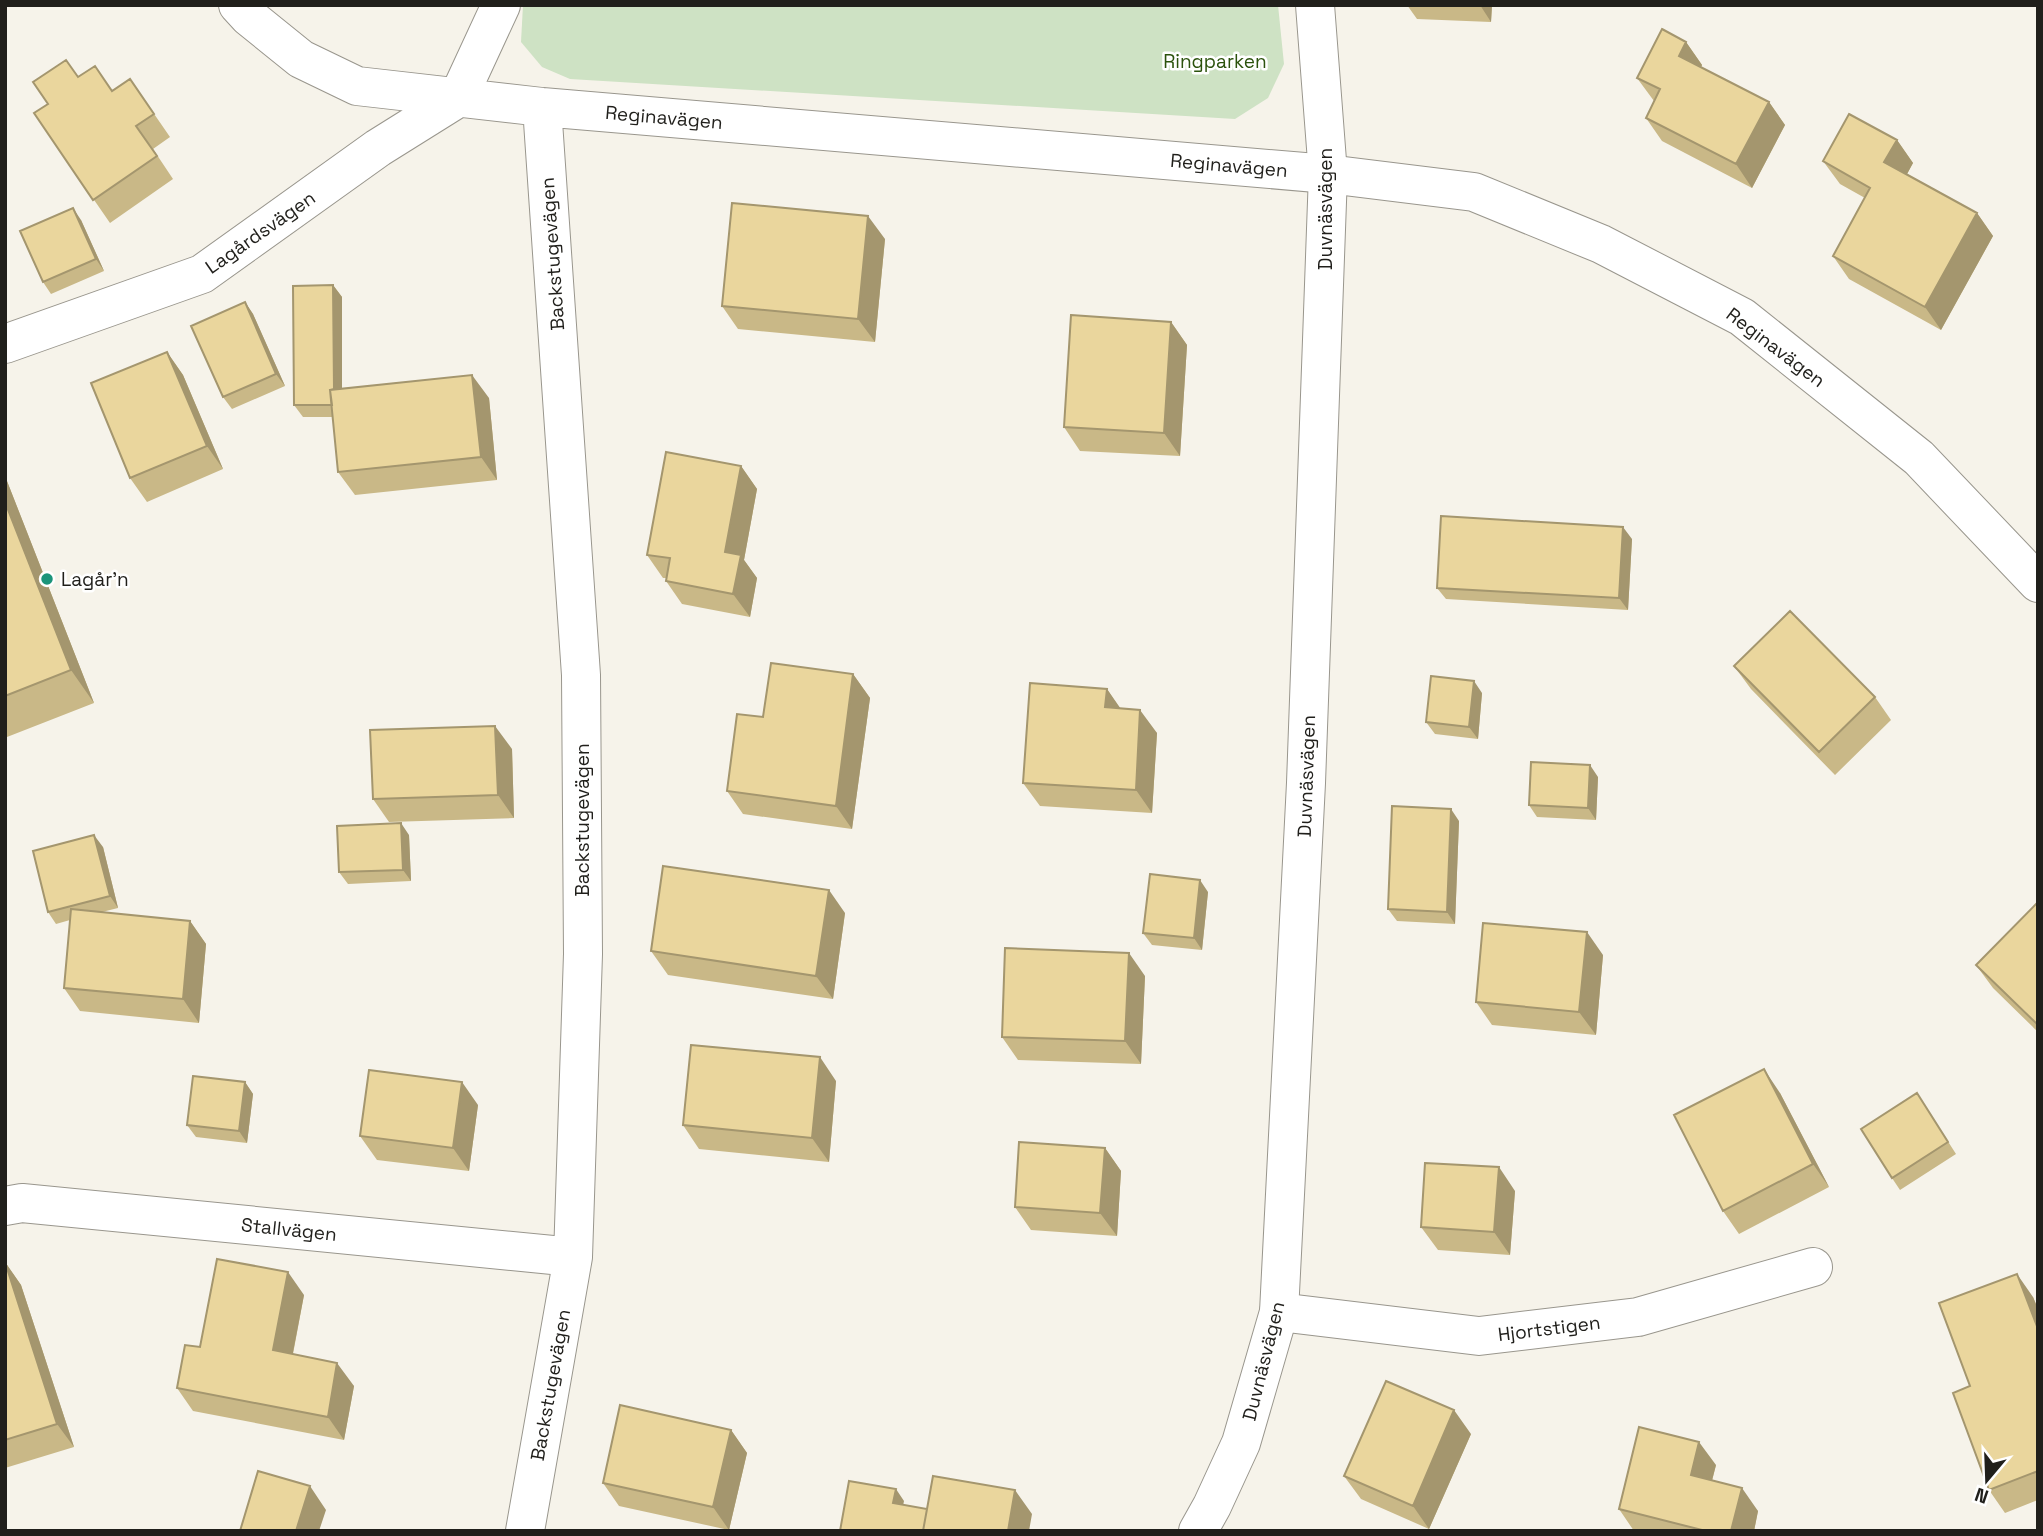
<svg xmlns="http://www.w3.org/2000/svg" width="2043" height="1536" font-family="'Space Grotesk',sans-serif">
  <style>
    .green { fill: #cee2c4 }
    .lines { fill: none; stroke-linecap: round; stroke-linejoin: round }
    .minor-casing { stroke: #99968d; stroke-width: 40 }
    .tertiary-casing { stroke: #99968d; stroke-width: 40 }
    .minor { stroke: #fff; stroke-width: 38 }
    .tertiary { stroke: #fff; stroke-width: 38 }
    .wall { fill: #c9b887 }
    .shaded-wall { fill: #a4966e }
    .building { fill: #ead69d; stroke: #a4966e; stroke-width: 2 }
    .poi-dot { fill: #1b947a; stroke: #fff; stroke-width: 2.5 }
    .labels { text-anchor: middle; stroke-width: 5; stroke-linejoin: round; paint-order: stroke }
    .park-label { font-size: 19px; fill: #2b520c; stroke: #fff }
    .street-label { font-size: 19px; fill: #201f1b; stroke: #fff }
    .poi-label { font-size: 19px; fill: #201f1b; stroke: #fff; text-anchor: start }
  </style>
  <rect width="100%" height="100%" fill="#f6f3ea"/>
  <path class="green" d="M523,5H1278L1284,64L1268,98L1235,119L570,79L542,67L521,42Z"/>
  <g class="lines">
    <defs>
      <path id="minor" d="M238,5L249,17L301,59L357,86L542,107L1328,174L1474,192L1601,244L1742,317L1919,458L2038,583
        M458,98L501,5
        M5,344L202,274L378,148L458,98
        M5,1206L22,1203L573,1257
        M1279,1312L1479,1336L1638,1317L1813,1267
        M525,1531L573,1257L583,954L581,675L542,107"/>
      <path id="tertiary" d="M1198,1531L1212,1506L1241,1443L1279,1312L1306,783L1328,174L1315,5"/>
    </defs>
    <use href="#minor" class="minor-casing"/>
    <use href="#tertiary" class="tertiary-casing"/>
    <use href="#minor" class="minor"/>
    <use href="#tertiary" class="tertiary"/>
  </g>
  <path class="wall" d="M1407,5H1492L1491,22L1417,19Z
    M1686,42L1702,65L1701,67L1769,102L1785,125L1752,188L1662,141L1646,118L1654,101L1637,78Z
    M78,77L112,91L130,79L170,137L153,149L173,179L110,223L34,113L48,104Z
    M1897,140L1913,163L1907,174L1977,213L1993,236L1941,330L1849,279L1833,256L1865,198L1840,184L1823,161Z
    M81,220L104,271L51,294L43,282Z
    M885,239L875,342L738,329L722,306Z
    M333,285L342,297V388L489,398L497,480L355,495L338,472L333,417H303L294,405Z
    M245,302L253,314L285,386L232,409L223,397Z
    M1171,322L1187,345L1180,456L1080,451L1064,427Z
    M167,352L183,375L223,469L147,502L130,478Z
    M741,466L757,489L744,560L757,578L750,617L682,604L666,581V578H663L647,555Z
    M5,476L94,703L7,737L5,735Z
    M1632,539L1628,610L1446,599L1437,588Z
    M1734,666L1875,697L1891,720L1835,775L1751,689Z
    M853,674L870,698L852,829L743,814L727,791L763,717Z
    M1107,689L1120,709L1157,733L1152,813L1040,806L1023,783Z
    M1482,693L1478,739L1435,734L1426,722Z
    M512,749L514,818L389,822L373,799Z
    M1598,777L1596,820L1537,817L1529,805Z
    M1459,821L1455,924L1397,921L1388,909Z
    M409,835L411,881L348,884L339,872Z
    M103,847L118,908L102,912L190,921L206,944L199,1023L80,1011L64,988L70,920L56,924L48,912Z
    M1208,892L1202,950L1152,945L1143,933Z
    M2038,902V1032L1993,988L1976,965Z
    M845,913L833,999L668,975L651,951Z
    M1603,955L1596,1035L1492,1025L1476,1002Z
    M1145,976L1141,1064L1018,1060L1002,1037Z
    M836,1081L829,1162L699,1149L683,1125Z
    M245,1082L253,1094L247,1143L196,1137L187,1125Z
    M1780,1093L1829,1187L1739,1234L1723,1211Z
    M1917,1093L1956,1154L1900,1190L1892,1178Z
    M478,1105L469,1171L377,1160L360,1136Z
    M1105,1148L1121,1171L1117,1236L1031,1230L1015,1207Z
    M1515,1191L1510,1255L1438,1250L1421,1227Z
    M5,1262L21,1285L74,1447L5,1468Z
    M304,1295L293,1354L354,1386L344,1440L193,1411L177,1388L200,1347Z
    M2033,1297L2038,1309V1500L2005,1513L1989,1490L1970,1386Z
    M731,1430L747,1453L729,1530L619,1506L603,1483Z
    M1471,1434L1429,1529L1361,1499L1344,1476Z
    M1716,1465L1712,1481L1758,1511L1754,1531H1634L1619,1509Z"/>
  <path class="shaded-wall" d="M1480,5H1492L1491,22Z
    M1686,42L1702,65L1695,79L1679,56Z
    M1769,102L1785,125L1752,188L1736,164Z
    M1897,140L1913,163L1901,185L1884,162Z
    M73,208L81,220L104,271L96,259Z
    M1977,213L1993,236L1941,330L1925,307Z
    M868,216L885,239L875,342L858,319Z
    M333,285L342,297V417L334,405Z
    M245,302L253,314L285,386L276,374Z
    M1171,322L1187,345L1180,456L1164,433Z
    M167,352L183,375L223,469L207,446Z
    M472,375L489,398L497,480L481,457Z
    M741,466L757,489L744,560L757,578L750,617L733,594L725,552Z
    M5,476L94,703L71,670L5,502Z
    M1623,527L1632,539L1628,610L1619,598Z
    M853,674L870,698L852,829L836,806Z
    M1474,681L1482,693L1478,739L1469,727Z
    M1107,689L1123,712L1105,707Z
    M1140,710L1157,733L1152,813L1136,790Z
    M495,726L512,749L514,818L498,795Z
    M1590,765L1598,777L1596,820L1588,808Z
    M1451,809L1459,821L1455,924L1447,912Z
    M401,823L409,835L411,881L403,870Z
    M94,835L103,847L118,908L110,896Z
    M1200,880L1208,892L1202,950L1194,938Z
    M829,890L845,913L833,999L816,976Z
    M190,921L206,944L199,1023L183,999Z
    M1587,932L1603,955L1596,1035L1579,1012Z
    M1129,953L1145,976L1141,1064L1125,1041Z
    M820,1057L836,1081L829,1162L812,1138Z
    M1764,1069L1780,1093L1829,1187L1813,1164Z
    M245,1082L253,1094L247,1143L239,1131Z
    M462,1082L478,1105L469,1171L453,1148Z
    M1105,1148L1121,1171L1117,1236L1100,1213Z
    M1499,1167L1515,1191L1510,1255L1494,1232Z
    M5,1262L21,1285L74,1447L57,1424Z
    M288,1272L304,1295L289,1373L273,1350Z
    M2017,1274L2033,1297L2038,1309V1329Z
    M337,1363L354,1386L344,1440L328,1417Z
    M1454,1410L1471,1434L1429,1529L1413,1506Z
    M731,1430L747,1453L729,1530L713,1507Z
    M1699,1442L1716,1465L1707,1499L1691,1475Z
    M310,1486L326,1510L319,1531H296Z
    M1742,1488L1758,1511L1754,1531H1731Z
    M896,1489L904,1501L901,1515L893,1503Z
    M1015,1490L1032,1514L1029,1531H1008Z"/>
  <path class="building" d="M1662,29L1686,42L1679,56L1769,102L1736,164L1646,118L1660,89L1637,78Z
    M66,60L78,77L95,66L112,91L130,79L154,114L136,126L157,156L93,200L34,113L48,104L33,82Z
    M1849,114L1897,140L1884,162L1977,213L1925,307L1833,256L1870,188L1823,161Z
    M732,203L868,216L858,319L722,306Z
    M73,208L96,259L43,282L20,231Z
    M333,285L334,389L330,390L332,405H294L293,286Z
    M245,302L276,374L223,397L191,326Z
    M1071,315L1171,322L1164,433L1064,427Z
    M167,352L207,446L130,478L91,383Z
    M472,375L481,457L338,472L330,390Z
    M666,452L741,466L725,552L741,555L733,594L666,581L670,558L647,555Z
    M5,502L71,670L5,696Z
    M1441,516L1623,527L1619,598L1437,588Z
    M1790,611L1875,697L1819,752L1734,666Z
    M771,663L853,674L836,806L727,791L737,714L763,717Z
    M1431,676L1474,681L1469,727L1426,722Z
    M1030,683L1107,689L1105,707L1140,710L1136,790L1023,783Z
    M495,726L498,795L373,799L370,730Z
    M1531,762L1590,765L1588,808L1529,805Z
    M1392,806L1451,809L1447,912L1388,909Z
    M401,823L403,870L339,872L337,826Z
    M94,835L110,896L48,912L33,851Z
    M663,866L829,890L816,976L651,951Z
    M1150,874L1200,880L1194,938L1143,933Z
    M2038,902V1025L1976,965Z
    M71,909L190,921L183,999L64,988Z
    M1483,923L1587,932L1579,1012L1476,1002Z
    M1005,948L1129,953L1125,1041L1002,1037Z
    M691,1045L820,1057L812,1138L683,1125Z
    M1764,1069L1813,1164L1723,1211L1674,1115Z
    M369,1070L462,1082L453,1148L360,1136Z
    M193,1076L245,1082L239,1131L187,1125Z
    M1917,1093L1948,1142L1892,1178L1861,1129Z
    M1019,1142L1105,1148L1100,1213L1015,1207Z
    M1425,1163L1499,1167L1494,1232L1421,1227Z
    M217,1259L288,1272L273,1350L337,1363L328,1417L177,1388L185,1345L200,1347Z
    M5,1262L57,1424L5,1440Z
    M2017,1274L2038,1329V1471L1989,1490L1953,1393L1970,1386L1939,1303Z
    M1386,1381L1454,1410L1413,1506L1344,1476Z
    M620,1405L731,1430L713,1507L603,1483Z
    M1639,1427L1699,1442L1691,1475L1742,1488L1731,1531H1706L1619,1509Z
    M258,1471L310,1486L296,1531H240Z
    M933,1476L1015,1490L1008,1531H923Z
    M849,1481L896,1489L893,1503L927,1509L923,1531H840Z"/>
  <circle class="poi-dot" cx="47" cy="579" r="7"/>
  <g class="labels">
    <g class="park-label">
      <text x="1215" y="68">Ringparken</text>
    </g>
    <g class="street-label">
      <text transform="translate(664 117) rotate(5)" y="7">Reginavägen</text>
      <text transform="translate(1229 165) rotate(5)" y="7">Reginavägen</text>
      <text transform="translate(1325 209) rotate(-90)" y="7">Duvnäsvägen</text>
      <text transform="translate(260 232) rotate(-35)" y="7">Lagårdsvägen</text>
      <text transform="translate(552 254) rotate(-94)" y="7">Backstugevägen</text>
      <text transform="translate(1776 347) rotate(37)" y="7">Reginavägen</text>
      <text transform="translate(1306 776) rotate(-88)" y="7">Duvnäsvägen</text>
      <text transform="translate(582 820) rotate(-90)" y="7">Backstugevägen</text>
      <text transform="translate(289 1229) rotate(6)" y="7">Stallvägen</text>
      <text transform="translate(1549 1328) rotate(-7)" y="7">Hjortstigen</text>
      <text transform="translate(1263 1361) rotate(-76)" y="7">Duvnäsvägen</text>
      <text transform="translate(550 1385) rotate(-80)" y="7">Backstugevägen</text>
    </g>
    <g class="poi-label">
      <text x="61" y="586">Lagår'n</text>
    </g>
  </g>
  <rect width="2043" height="1536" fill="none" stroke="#201f1b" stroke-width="14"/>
  <g transform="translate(1987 1480) rotate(199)" stroke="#ffffff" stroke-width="5" paint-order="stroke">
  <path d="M0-5L12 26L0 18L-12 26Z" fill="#201f1b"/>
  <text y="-10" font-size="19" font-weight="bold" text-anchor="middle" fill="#201f1b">N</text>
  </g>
</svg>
